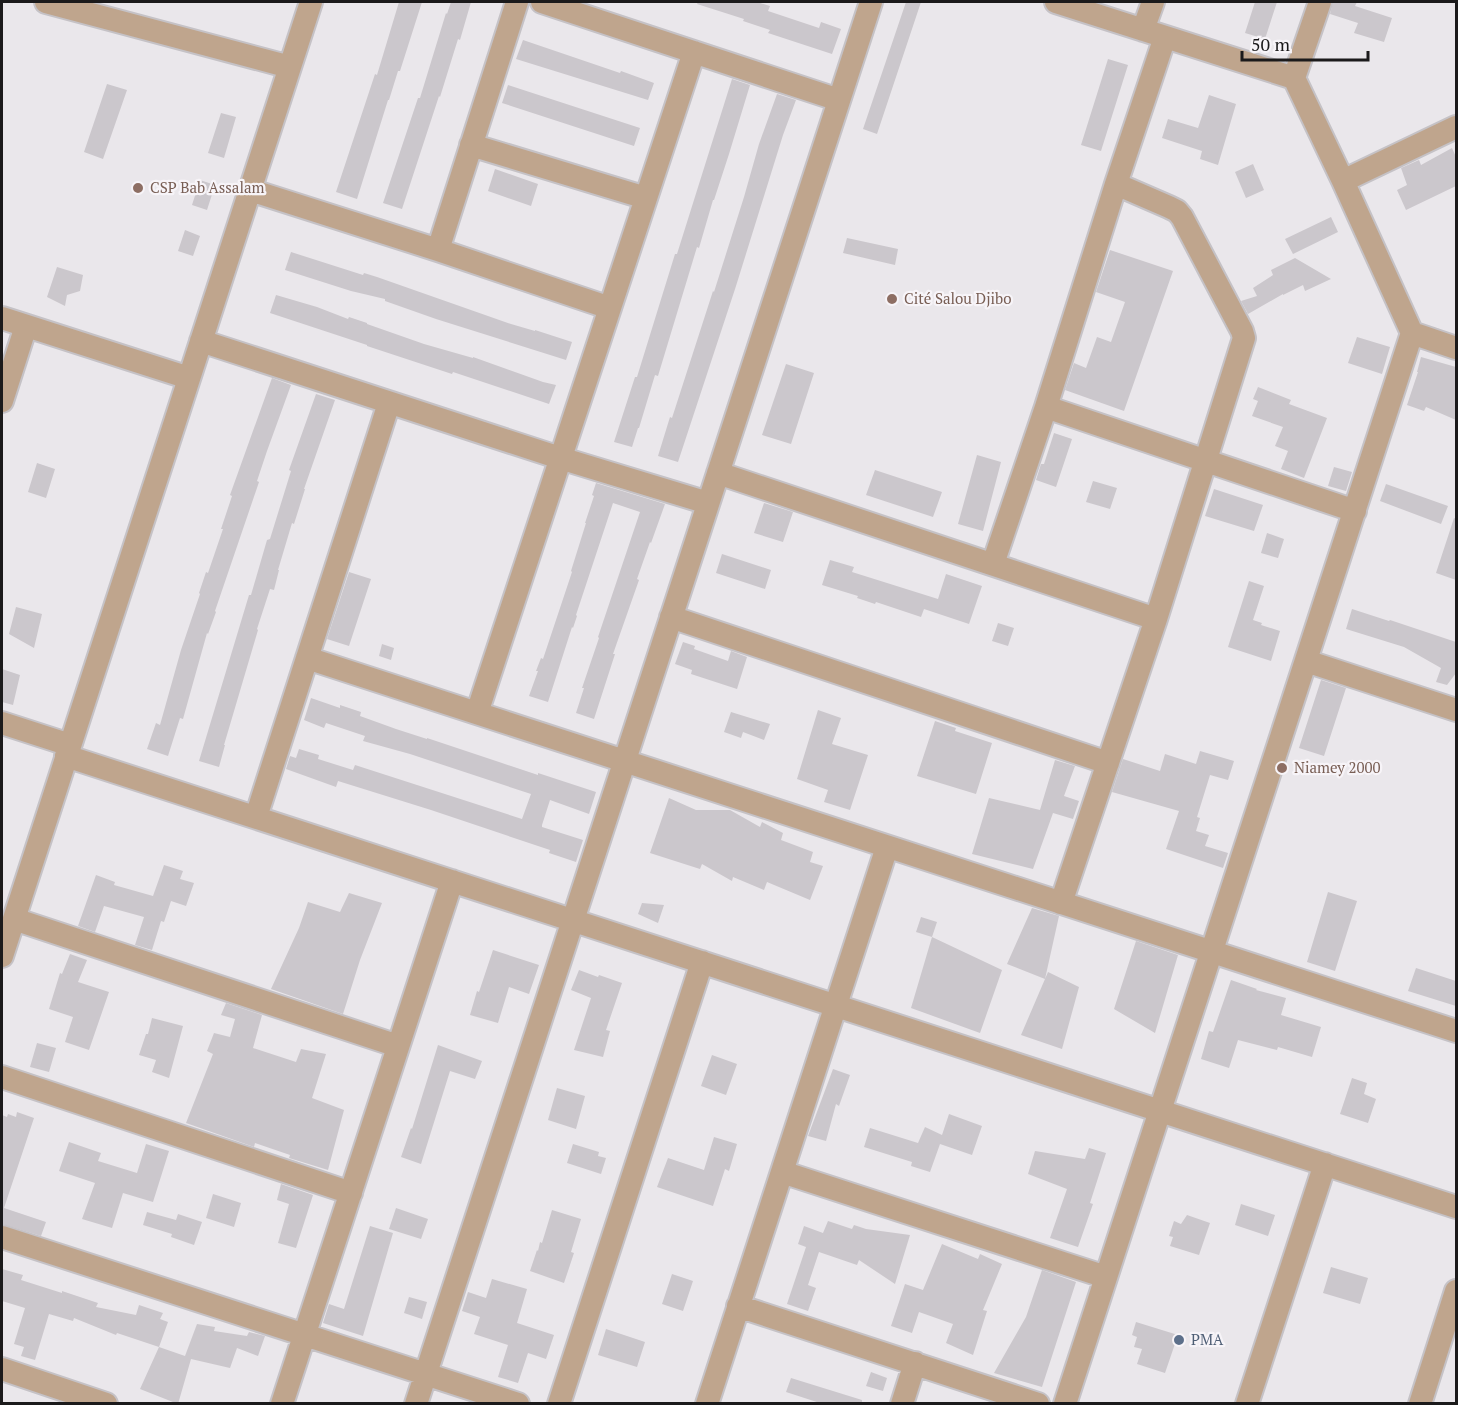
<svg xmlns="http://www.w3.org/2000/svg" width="1458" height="1405" font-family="'PT Serif',serif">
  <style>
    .building { fill: #cbc7cc }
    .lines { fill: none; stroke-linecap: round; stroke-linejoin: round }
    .minor-casing { stroke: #c5c2c6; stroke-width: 26 }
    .minor { stroke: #bfa58d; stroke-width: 22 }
    .education-dot { fill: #8d6e63; stroke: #f7f4f8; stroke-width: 2 }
    .service-dot { fill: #5c6f8a; stroke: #f7f4f8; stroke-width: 2 }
    .labels { text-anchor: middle; stroke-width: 4.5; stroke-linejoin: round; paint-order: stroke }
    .education-label { font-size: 15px; fill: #785e54; stroke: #f7f4f8; text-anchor: start }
    .service-label { font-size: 15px; fill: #4e5e75; stroke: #f7f4f8; text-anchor: start }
  </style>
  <rect width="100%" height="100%" fill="#eae7eb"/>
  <path class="building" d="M399,2H422L400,71H398L389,100H388L357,199L336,192L375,74L377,75Z
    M451,2H471L460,40L458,39L440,97L439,96L402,209L383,203L418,98H420L446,13L447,14Z
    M698,2H757L770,6L768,11L819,28L821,22L841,29L832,54L768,33L770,30L743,21L744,19L697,4Z
    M906,2H921L877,134L863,129Z
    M1255,2H1277L1265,39L1245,33Z
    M1333,2H1357L1355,6L1392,18L1384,42L1354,33L1358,23L1330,14Z
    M523,40L573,57L620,73L621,71L654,83L648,100L516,59Z
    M1108,59L1128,65L1101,151L1081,145Z
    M732,79L750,85L729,154L714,200H713L699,248L697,247L658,376L655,375L639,428H638L632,447L614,442L635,377H637L675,254H677Z
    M107,84L127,90L103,159L84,152Z
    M508,85L640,128L634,146L502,103Z
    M777,94L796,100L783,135L736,286L678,462L658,456L670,417L672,418L713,291L714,292L744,197L759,144Z
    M1209,95L1236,104L1218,165L1200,159L1202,151L1162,138L1168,119L1198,128Z
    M221,113L236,117L224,158L208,153Z
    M1452,148L1456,157V186L1406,210L1397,190L1407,185L1401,168L1419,160L1421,165Z
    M1253,164L1264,190L1246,198L1235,172Z
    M495,169L538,184L531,206L488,191Z
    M200,180L215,185L207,210L192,205Z
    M1331,217L1338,232L1293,254L1285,239Z
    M185,230L200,236L193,256L178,251Z
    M847,238L898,249L895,265L843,253Z
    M1110,250L1173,271L1124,411L1065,390L1074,363L1086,368L1097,337L1111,342L1125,302L1096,292Z
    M291,252L363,275L364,273L377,277L511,324L535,331V330L572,342L566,360L436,319L385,301V299L351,291L285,270Z
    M1295,258L1331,279L1305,291L1303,285L1283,295V294L1248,314L1241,301L1257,296L1253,288L1273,275L1271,270Z
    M57,267L83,275L80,291L67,295L65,306L47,297Z
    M276,295L317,307L348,319L349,317L367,323V324L424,344L473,358V357L543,382L556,385L549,404L453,372L452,374L367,346V345L270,313Z
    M1357,337L1390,347L1382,374L1348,363Z
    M1421,357L1456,367V420L1426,407L1424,411L1407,405L1418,372H1417Z
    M786,364L814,373L791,444L762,435Z
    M272,378L291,385L267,451L257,481L259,482L215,611L216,612L208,634L207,633L183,719L180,718L168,756L147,749L156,723L160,725L181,650L200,594L199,593L206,572L208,573L223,529H221L232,496L230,495Z
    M1258,387L1291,400L1289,404L1327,418L1304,478L1281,469L1288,451L1275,446L1283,427L1252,416L1258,401L1253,399Z
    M316,394L335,400L304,489H305L294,524L292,523L278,570H279L274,590L270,589L257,629L258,630L224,745H225L219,767L199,761L249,595H251L267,540L270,539L291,471L289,470Z
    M1054,433L1072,439L1056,487L1036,480L1041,464H1044Z
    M977,455L1001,462L983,531L958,524Z
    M37,463L55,469L46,498L28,492Z
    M1334,467L1352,472L1346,491L1328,486Z
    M875,470L942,492L933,517L866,495Z
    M1093,481L1117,488L1110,509L1086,502Z
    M596,483L665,504L651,543L650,542L637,579L639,580L613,654H615L594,719L576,713L584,688H582L599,638L598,637L640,512L613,503L576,615L577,616L573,628L572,627L548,702L529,696L538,671H536L541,658L543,659L572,572L571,571L586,523H585L594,496L592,495Z
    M1386,484L1448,506L1441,524L1380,501Z
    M1214,489L1263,505L1254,531L1205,516Z
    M764,503L793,512L783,542L754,533Z
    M1454,518L1456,519V580L1436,573Z
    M1267,533L1284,539L1278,558L1261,553Z
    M722,554L771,570L765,589L716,573Z
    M830,560L854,567L852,572L938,599L946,574L982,586L969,624L924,609L921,617L876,602L875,604L857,598L858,596L822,585Z
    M349,572L371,579L349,646L327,639Z
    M1249,581L1264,586L1253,620L1262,623L1261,625L1280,631L1271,661L1228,647Z
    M16,607L42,614L34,648L9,634Z
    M1352,609L1389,621L1390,620L1456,642V673L1447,685L1436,682L1441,668L1404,647L1346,629Z
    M998,623L1014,628L1008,646L992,641Z
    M683,642L695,646L694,649L728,661L731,651L747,657L737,689L691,674L692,670L675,664Z
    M382,644L394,648L391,660L379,656Z
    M2,669L20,675L13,705L2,702Z
    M1321,680L1346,688L1324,756L1299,748Z
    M311,698L340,708V705L361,712L360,716L396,729L427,739V738L538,775V773L596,792L589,814L550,800L542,825V827L583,840L576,862L549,853L550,850L431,810L338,781L336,787L286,769L290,756L296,758L299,749L319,755L318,759L353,770L355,765L522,819L531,794L410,754L363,741L365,736L326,723L324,728L304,720Z
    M818,710L841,718L832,744L868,755L850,810L824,802L828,790L797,779Z
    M731,712L770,724L764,740L743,732L741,738L724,732Z
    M935,721L956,728L955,731L992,743L976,794L917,776Z
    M1200,751L1234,761L1228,780L1210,775L1197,817L1200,818L1196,831L1209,835L1205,846L1228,853L1223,868L1166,849L1179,811L1112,792L1123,759L1160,771L1165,754L1196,764Z
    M1055,760L1075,766L1064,796L1079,801L1073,819L1053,813L1033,869L972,854L989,798L1040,810Z
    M669,798L696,810H730L760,827L762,822L783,833L781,840L813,852L810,862L823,866L810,900L767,882L764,890L733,877L732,881L702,864L700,869L650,853Z
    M164,865L183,871L180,879L194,883L186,906L171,901L164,922L161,921L152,950L135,945L144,917L104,906L95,932L78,926L96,875L115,882L114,885L153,896Z
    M1328,892L1357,901L1335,971L1307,962Z
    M349,893L382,903L360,960L343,1014L271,989L299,928L308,902L340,912Z
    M642,903L664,905L658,923L638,914Z
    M1032,908L1059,916L1045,979L1007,964Z
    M921,917L937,922L932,937L916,932Z
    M932,937L1002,970L980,1033L911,1008Z
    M1136,941L1178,955L1155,1033L1114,1009Z
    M493,950L539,965L529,994L509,987L498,1023L470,1015L477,991L479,992Z
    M70,954L87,960L78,982L109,992L89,1050L65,1042L73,1017L49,1009L60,973L62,974Z
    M1416,968L1456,981V1006L1408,991Z
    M579,970L598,977L599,975L622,983L606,1030L610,1031L603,1057L574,1050L591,998L571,990Z
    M1048,972L1079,987L1062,1049L1021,1035Z
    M1231,980L1257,989L1256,990L1286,998L1281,1015L1321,1027L1312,1057L1278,1047L1277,1050L1238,1040L1229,1068L1201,1059L1209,1031L1213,1032Z
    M226,1003L262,1015L253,1048L296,1062L301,1049L326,1054L312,1098L344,1110L328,1170L289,1158L290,1155L255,1143L254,1147L186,1123L213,1054L207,1051L214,1033L230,1037L235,1019L221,1015Z
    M152,1018L183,1026L169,1078L152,1072L156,1060L139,1055L146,1034H148Z
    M37,1043L56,1048L49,1072L30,1067Z
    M438,1045L482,1061L475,1079L450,1071L421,1164L401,1157L411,1128L412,1129Z
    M712,1055L737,1064L726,1095L701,1086Z
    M833,1069L850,1075L839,1106L836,1104L826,1141L808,1136Z
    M1352,1078L1367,1083L1364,1094L1376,1099L1368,1123L1340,1114Z
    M557,1088L585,1096L576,1129L548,1120Z
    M17,1112L34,1118L4,1208L46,1222L41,1236L2,1224V1115L7,1117L8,1114L16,1117Z
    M949,1114L982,1126L972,1155L940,1144L930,1172L911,1166L912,1162L864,1147L870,1128L918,1143L925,1127L942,1135Z
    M714,1137L737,1144L729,1171L725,1169L713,1206L657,1187L668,1158L704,1170Z
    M69,1142L101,1153L98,1161L137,1173L146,1144L169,1151L153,1202L123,1193L112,1228L82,1219L95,1183L59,1171Z
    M573,1144L599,1152L598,1156L606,1158L601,1174L567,1163Z
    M1089,1148L1106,1153L1090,1203L1093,1204L1078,1247L1050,1238L1067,1189L1028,1174L1035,1151L1085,1159Z
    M281,1184L313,1195L296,1248L278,1243L289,1204L277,1200Z
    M213,1194L241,1203L234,1227L206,1218Z
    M1241,1204L1275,1215L1268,1236L1235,1225Z
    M396,1208L428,1219L421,1239L389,1229Z
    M552,1210L581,1219L571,1252L574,1253L564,1283L530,1271L537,1250L538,1251L540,1242L542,1243Z
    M147,1212L176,1220L178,1214L202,1222L194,1245L171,1237L172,1234L143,1225Z
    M1187,1215L1210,1223L1199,1255L1170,1246L1173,1237L1169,1236L1174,1221L1181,1224Z
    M828,1221L852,1229L854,1225L866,1229L910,1235L895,1284L859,1260L857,1265L819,1252L808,1285L816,1288L808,1311L787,1304L806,1247L798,1244L804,1226L823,1233Z
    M370,1226L393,1233L363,1336L323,1323L329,1304L344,1309Z
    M942,1244L978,1259L980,1254L1002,1264L983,1310L987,1311L973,1355L946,1343L953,1324L919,1312L912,1333L891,1326L905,1284L923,1290Z
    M1331,1267L1368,1278L1360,1304L1323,1293Z
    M2,1269L23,1275L21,1280L62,1293V1291L98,1303L96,1307L136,1315L139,1305L163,1313L160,1319L168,1322L159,1347L117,1333L116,1335L74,1318L73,1321L49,1314L35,1360L21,1356L24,1347L14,1344L25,1308L2,1301Z
    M1042,1270L1076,1282L1042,1387L994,1373L1026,1317Z
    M672,1274L693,1281L683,1311L662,1304Z
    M492,1279L527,1289L517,1323L554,1335L546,1359L528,1353L518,1383L498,1377L508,1345L474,1334L480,1317L462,1311L468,1292L486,1298Z
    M409,1297L427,1302L422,1319L404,1313Z
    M1136,1322L1178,1335L1165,1373L1137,1364L1142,1349L1134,1347L1137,1337L1132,1335Z
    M197,1324L215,1327L214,1331L247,1336L249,1332L265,1336L258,1356L237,1348L230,1368L191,1359L178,1404L140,1389L159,1347L185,1356Z
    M606,1329L645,1342L637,1367L598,1355Z
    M871,1372L887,1378L883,1391L866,1386Z
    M791,1378L862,1400V1404H823L786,1392Z"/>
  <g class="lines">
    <defs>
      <path id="minor" d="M46,2L290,67
        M542,2L839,100
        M1056,2L1294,78
        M1143,30L1153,2
        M471,145L646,198
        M1343,181L1456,127
        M250,190L438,250L610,308
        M438,250L517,2
        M2,318L189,378
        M1412,333L1456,348
        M201,341L560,458L708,503
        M2,401L26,326
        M1046,407L1355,511
        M718,473L1156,619
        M993,564L1046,407L1116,184L1165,37
        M671,617L1108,763
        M307,658L1456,1031
        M1306,661L1456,710
        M477,713L694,52
        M2,723L70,745
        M66,756L1456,1207
        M256,817L389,403
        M1061,903L1156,619L1244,338L1242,331L1182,217L1177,211L1169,207L1116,184
        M14,919L398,1046
        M2,956L311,2
        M2,1077L351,1193
        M782,1172L1106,1277
        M2,1237L518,1404
        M738,1306L1038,1404
        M2,1369L106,1404
        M282,1404L452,881
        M416,1404L871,2
        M559,1404L702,962
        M707,1404L887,847
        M902,1404L915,1363
        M1065,1404L1412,333L1343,181L1294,78L1320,2
        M1247,1404L1325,1164
        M1420,1404L1456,1291"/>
    </defs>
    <use href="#minor" class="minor-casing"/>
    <use href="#minor" class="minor"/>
  </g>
  <g class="education-dot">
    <circle cx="138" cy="188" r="6"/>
    <circle cx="892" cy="299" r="6"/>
    <circle cx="1282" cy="768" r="6"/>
  </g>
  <circle class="service-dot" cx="1179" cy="1340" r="6"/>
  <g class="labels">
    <g class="education-label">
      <text x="150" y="193">CSP Bab Assalam</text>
      <text x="904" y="304">Cité Salou Djibo</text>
      <text x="1294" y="773">Niamey 2000</text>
    </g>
    <g class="service-label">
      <text x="1191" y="1345">PMA</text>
    </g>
  </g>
  <rect width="1458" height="1405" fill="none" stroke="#1b1a1b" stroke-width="6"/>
  <path d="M1242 51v9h126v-9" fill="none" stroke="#1b1a1b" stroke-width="3"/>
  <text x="1251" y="51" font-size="18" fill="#1b1a1b" stroke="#f7f4f8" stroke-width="4.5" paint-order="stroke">50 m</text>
</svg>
